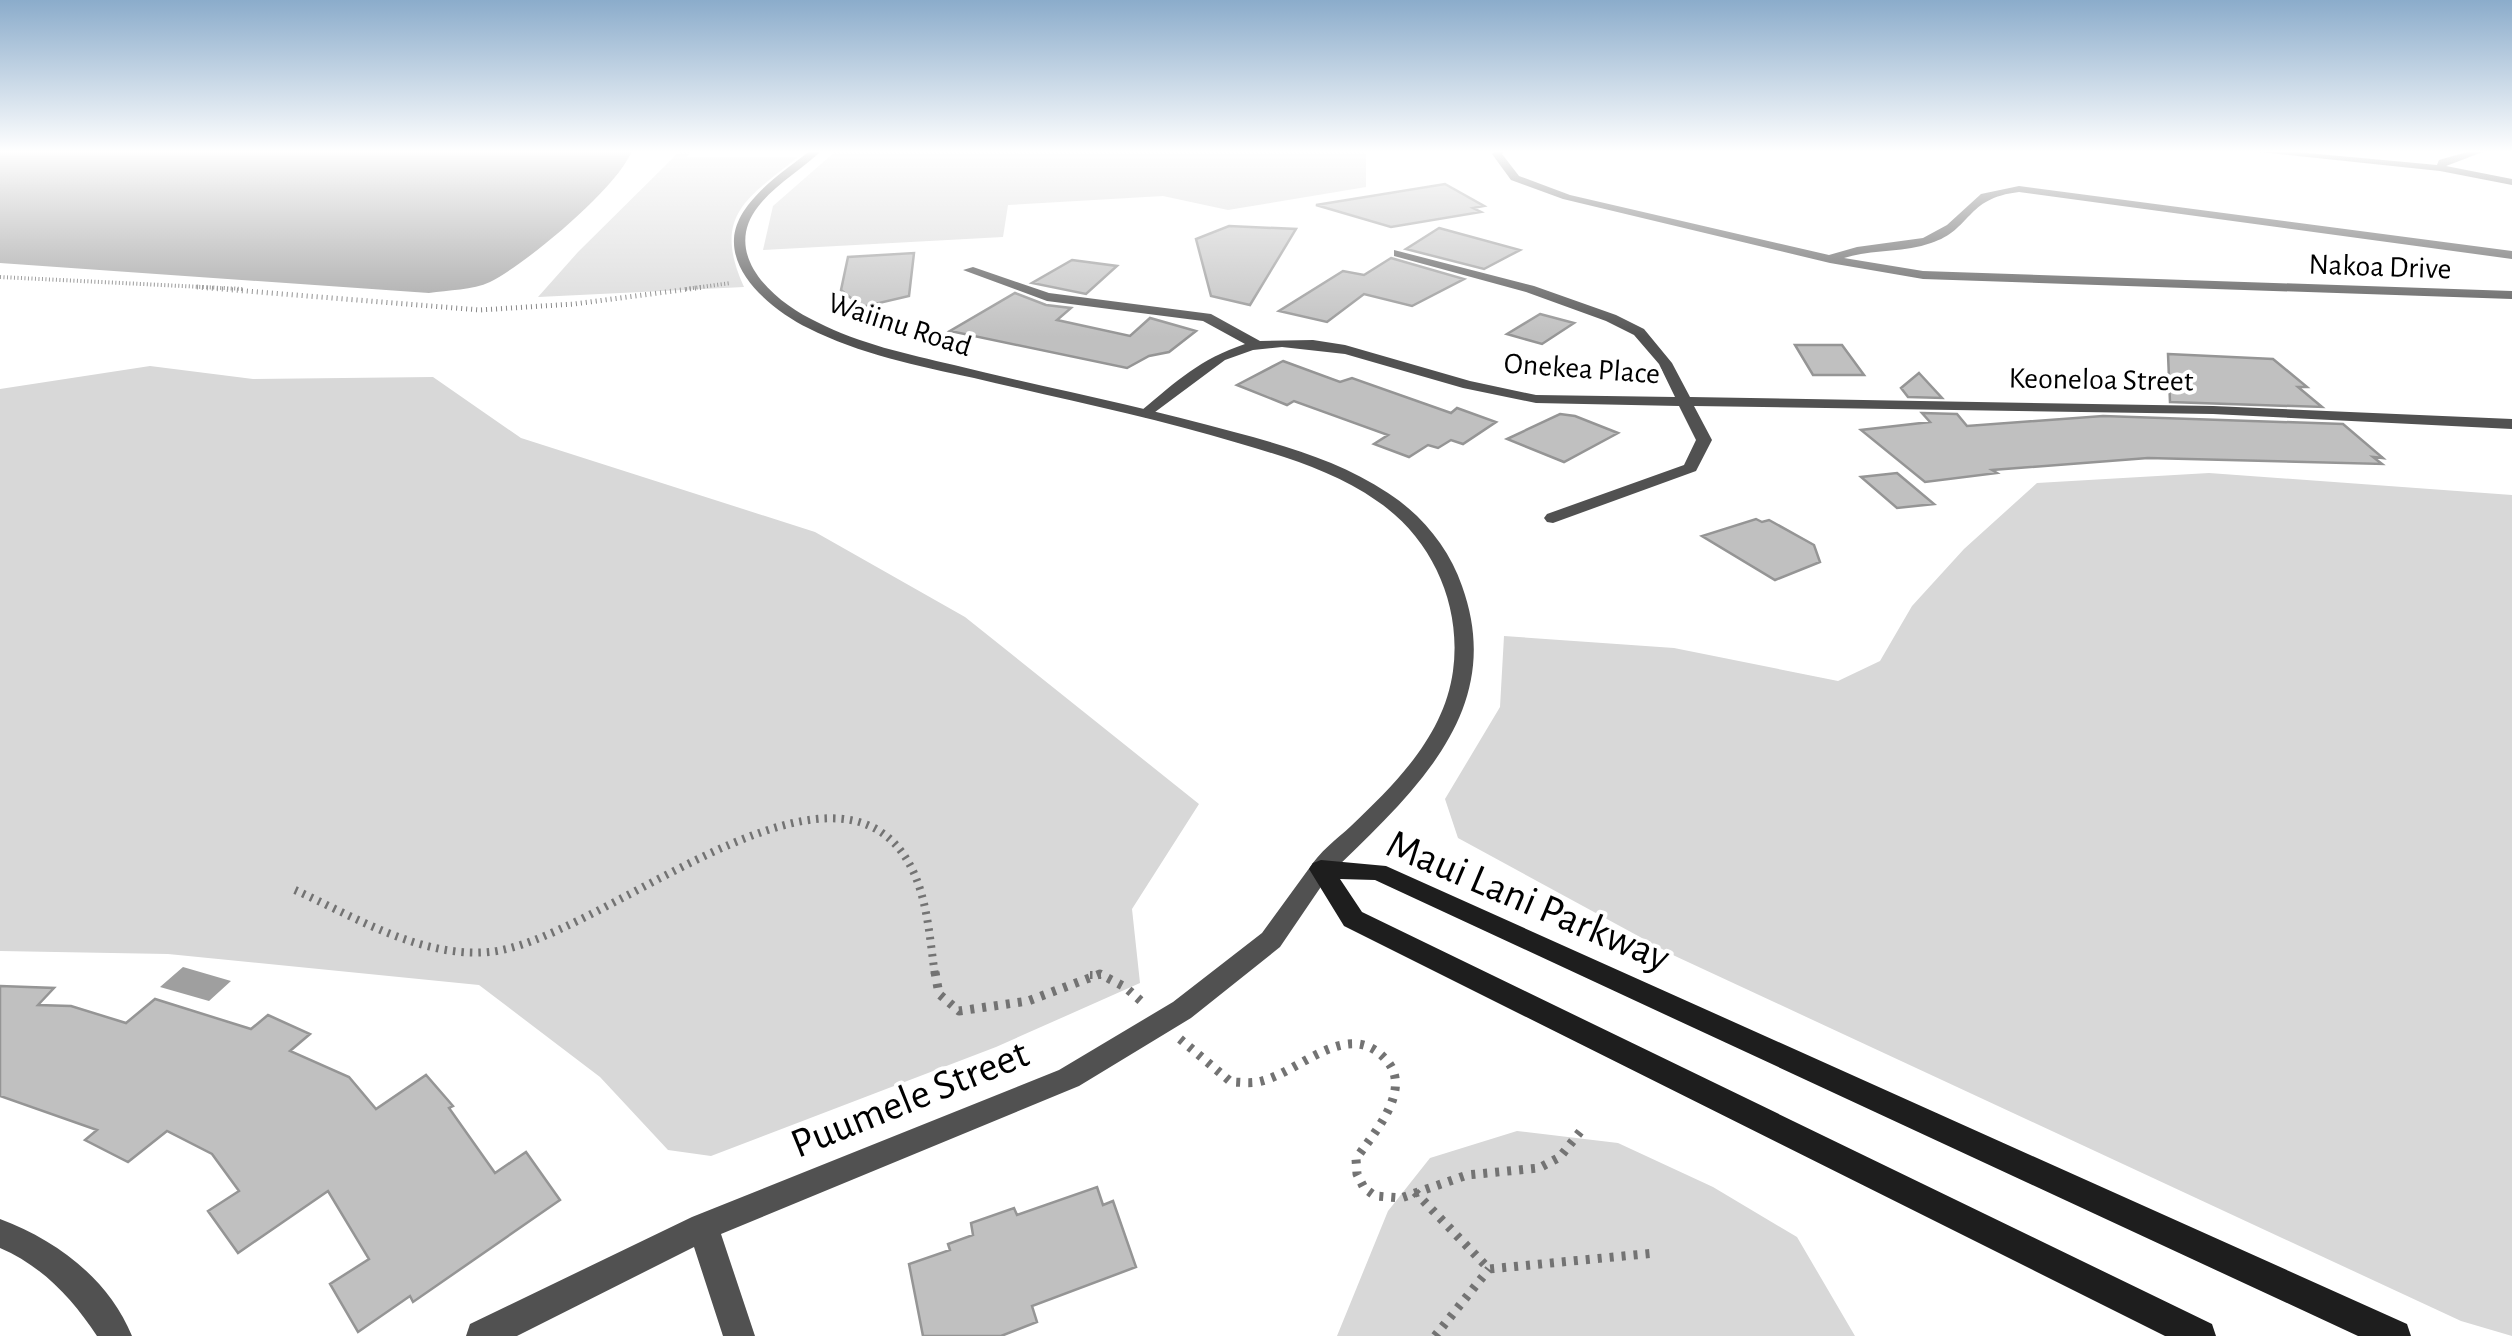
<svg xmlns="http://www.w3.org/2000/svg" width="2512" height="1336" font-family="'Alegreya Sans',sans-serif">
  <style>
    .green { fill: #d8d8d8 }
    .water { fill: #9f9f9f }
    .building { fill: #c0c0c0; stroke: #959595; stroke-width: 2.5 }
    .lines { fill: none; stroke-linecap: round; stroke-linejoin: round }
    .path-far3 { stroke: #737373; stroke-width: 4; stroke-dasharray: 1 2.5; stroke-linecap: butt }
    .path-far2 { stroke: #737373; stroke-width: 5; stroke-dasharray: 1 4; stroke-linecap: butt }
    .path-far1 { stroke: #737373; stroke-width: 8; stroke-dasharray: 2.5 6; stroke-linecap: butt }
    .path { stroke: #737373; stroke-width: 9; stroke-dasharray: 4 8; stroke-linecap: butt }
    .minor { fill: #515151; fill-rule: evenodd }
    .tertiary { fill: #515151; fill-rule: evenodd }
    .secondary { fill: #1e1e1e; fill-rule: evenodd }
    .labels { text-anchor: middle; stroke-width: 8; stroke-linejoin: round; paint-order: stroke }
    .far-street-label { font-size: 30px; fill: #000; stroke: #fff }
    .near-street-label { font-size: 42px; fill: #000; stroke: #fff }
  </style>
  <rect width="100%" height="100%" fill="#fff"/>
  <path class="green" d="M837,150H1366V187L1228,210L1163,196L1008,205L1003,237L763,250L773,206Z
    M680,151L690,152L687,157H798C746,199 712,216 744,287L538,297L578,252Z
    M150,366L253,379L433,377L521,438L815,532L965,617L1199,804L1132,909L1140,983L996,1047L711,1156L668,1150L600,1077L479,985L168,954L0,951V389Z
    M2209,473L2512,495V1336L2461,1321L1675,956L1458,838L1445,799L1500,707L1504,636L1674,648L1838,681L1880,661L1912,606L1964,549L2037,483Z
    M1517,1131L1618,1143L1713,1187L1797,1237L1855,1336H1337L1388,1211L1430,1158Z"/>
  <path class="water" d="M0,150H632C620,186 526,264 490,282C473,290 448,290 429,293L0,263Z
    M183,967L231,981L209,1001L160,987Z"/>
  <path class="building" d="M1445,184L1484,206L1473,208L1481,212L1391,227L1316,205Z
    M1229,226L1296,229L1250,305L1211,296L1196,239Z
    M1439,228L1520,250L1484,269L1406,249Z
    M914,253L909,296L862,307L841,290L848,257Z
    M1391,258L1464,279L1412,306L1364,294L1327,322L1279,311L1343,271L1364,275Z
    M1072,260L1117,266L1086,294L1032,283Z
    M1015,293L1046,305L1071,308L1057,320L1130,336L1150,318L1196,331L1169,352L1149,356L1127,368L950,331Z
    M1540,314L1574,323L1542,344L1507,334Z
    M1795,345H1842L1864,375H1813Z
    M2168,354L2273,359L2307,387H2298L2322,407L2170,402Z
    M1283,361L1340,382L1352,378L1451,413L1457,408L1496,422L1463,444L1451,440L1438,448L1428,445L1409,457L1374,444L1388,435L1294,401L1287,405L1237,385Z
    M1919,373L1942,398L1908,397L1901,388Z
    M1922,413L1957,414L1967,426L2103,416L2343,424L2383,458L2373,457L2382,464L2148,458L1992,470L1997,473L1925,482L1861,430L1930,422Z
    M1560,414L1575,416L1618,433L1564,462L1507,439Z
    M1897,473L1934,504L1897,508L1861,477Z
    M1756,519L1762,522L1769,520L1814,545L1820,562L1775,580L1702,536Z
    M0,986L54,988L38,1005L71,1006L126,1023L155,999L251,1029L268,1015L310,1034L290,1051L349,1077L376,1109L426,1075L453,1106L449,1108L495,1173L526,1152L560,1200L413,1302L410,1296L358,1332L330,1284L369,1259L328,1191L238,1253L208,1211L239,1191L212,1154L167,1131L128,1162L85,1140L97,1130L0,1096Z
    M1097,1187L1103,1205L1113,1201L1136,1267L1032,1306L1037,1322L1001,1336H923L909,1264L950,1250L948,1244L973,1235L971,1223L1014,1208L1017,1215Z"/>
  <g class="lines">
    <path class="path-far3" d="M0,277L243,289
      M686,289L731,283"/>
    <path class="path-far2" d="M197,287L480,310L574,304L704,287"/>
    <path class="path-far1" d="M295,890C355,917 421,958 489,952C593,943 817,741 901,851C927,885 929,934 935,975
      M1090,975H1103"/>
    <path class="path" d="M935,972L939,994L959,1011L1028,1001L1100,974L1125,987L1142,1002
      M1180,1039L1231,1082C1241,1082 1252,1084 1262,1081C1303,1070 1350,1016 1388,1062C1412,1092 1372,1135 1356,1159L1357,1174L1364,1188L1375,1196L1401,1198L1467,1175L1539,1168L1560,1157L1583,1128
      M1415,1192L1489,1269L1655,1253
      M1435,1336L1489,1269"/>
    <path class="minor" d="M1496,150H1506L1502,154L1519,176L1570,195L1829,255L1857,247L1923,238L1947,225L1981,194L2019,186L2512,251V259L2019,192C1965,198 1972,230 1931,243C1903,253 1872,249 1844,258L1923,271L2512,291V299L1923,279L1830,263L1563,199L1511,180L1492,154Z
      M2241,150H2274L2437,165L2439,160L2474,150H2488L2446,166L2512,179V185L2440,171Z
      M1394,250L1534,286L1616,315L1644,329L1672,363L1690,397L2213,406L2512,419V429L2213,414L1694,406L1712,440L1696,471L1553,523L1547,522L1544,518L1547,514L1684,465L1696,440L1679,406L1536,403L1463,388L1345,354L1282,347L1253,350L1225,360L1147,418L1142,416V410C1177,381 1200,359 1245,344L1203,321L1047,301L963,270L973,267L1049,293L1211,314L1260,341L1313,340L1345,345L1470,381L1536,395L1675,397L1659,364L1634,335L1606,321L1526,292L1394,256Z
      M1321,860L1329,863L1333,869L1280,947L1191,1018L1079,1086L721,1234L755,1336H723L694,1247L517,1336H466L470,1324L692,1217L1059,1070L1173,1002L1262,933L1313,863Z
      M0,1219C56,1240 108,1278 132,1336H97C72,1298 42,1266 0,1248Z"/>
    <path class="tertiary" d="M811,150H822C798,174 753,196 746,232C739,273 785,307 817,322C860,344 907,354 954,365C1047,388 1141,406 1234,432C1287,446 1342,462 1388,493C1422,515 1449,548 1462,586C1508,713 1410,795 1329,875L1321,878L1313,875L1309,869C1319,852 1337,839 1351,826C1396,783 1444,736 1453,671C1462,605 1432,538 1377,501C1336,472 1286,457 1238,443C1151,417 1062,399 974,378C918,366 859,354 808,328C776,312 732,278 734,239C736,201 785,171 811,150Z"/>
    <path class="secondary" d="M1321,860L1386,866L2407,1324L2411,1336H2358L1375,880L1340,879L1362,912L2212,1324L2216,1336H2165L1344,926L1309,869L1313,863Z"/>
  </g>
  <linearGradient id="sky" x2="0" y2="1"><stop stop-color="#8baccb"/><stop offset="0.45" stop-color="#fff"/><stop offset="1" stop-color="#fff" stop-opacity="0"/></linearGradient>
  <rect width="2512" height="337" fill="url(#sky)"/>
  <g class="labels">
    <g class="far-street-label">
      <text transform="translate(2380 266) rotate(2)" y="10">Nakoa Drive</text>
      <text transform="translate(900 324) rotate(18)" y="10">Waiinu Road</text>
      <text transform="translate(1582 368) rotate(4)" y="10">Onekea Place</text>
      <text transform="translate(2101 379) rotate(1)" y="10">Keoneloa Street</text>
    </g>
    <g class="near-street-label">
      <text transform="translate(1529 899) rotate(23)" y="15">Maui Lani Parkway</text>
      <text transform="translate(909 1097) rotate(-22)" y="15">Puumele Street</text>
    </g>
  </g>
</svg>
